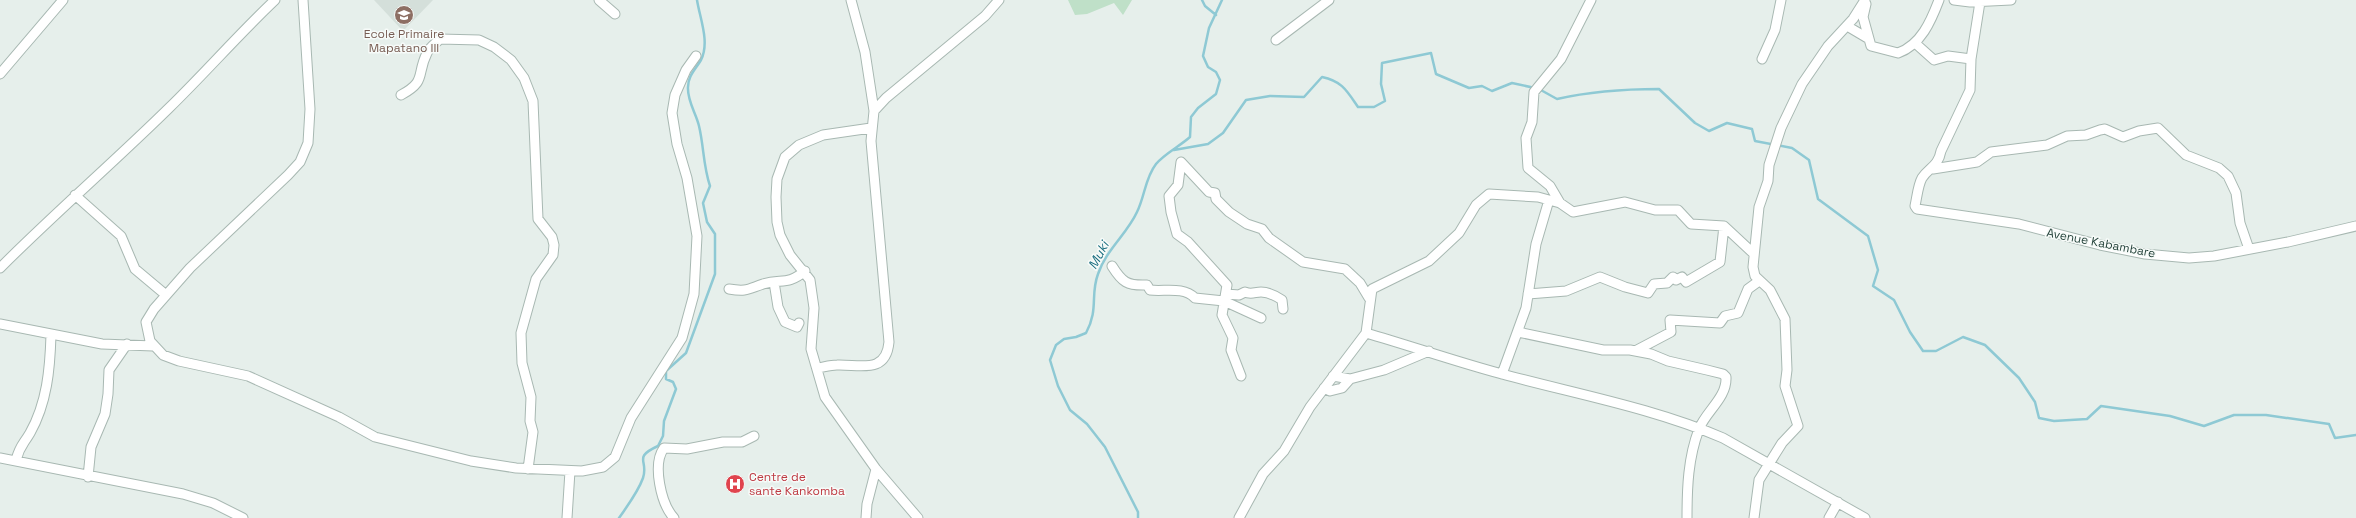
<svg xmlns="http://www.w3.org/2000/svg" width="2356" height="518" font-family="'Space Grotesk',sans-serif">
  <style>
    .built { fill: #d4dfda }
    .green { fill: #bfe0c8 }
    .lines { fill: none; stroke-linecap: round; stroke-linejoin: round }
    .stream { stroke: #8ec9d4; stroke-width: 2.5 }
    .minor-casing { stroke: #a8b8b2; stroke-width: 11 }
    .minor { stroke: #fff; stroke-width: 9 }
    .labels { text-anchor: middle; stroke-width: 3; stroke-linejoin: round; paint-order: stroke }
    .education-label { font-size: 12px; fill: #785e54; stroke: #f7fbf9 }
    .street-label { font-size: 12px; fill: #24423a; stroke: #f7fbf9 }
    .health-label { font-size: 12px; fill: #be3a42; stroke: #f7fbf9; text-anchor: start }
    .water-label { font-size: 13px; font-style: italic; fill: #1c6f80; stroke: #f7fbf9 }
  </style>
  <rect width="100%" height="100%" fill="#e6efeb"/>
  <path class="built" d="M374,0H433L403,31Z"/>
  <path class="green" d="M1068,0H1132L1123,15L1114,3L1087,14L1075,15Z"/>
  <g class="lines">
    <path class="stream" d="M1202,0L1205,6L1216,15
      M1539,89L1557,99C1592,91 1624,89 1659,89L1695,123L1709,131L1727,123L1752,129L1755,141L1792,148L1809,160L1818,199L1868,236L1878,270L1873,286L1894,300L1910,332L1923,351H1936L1963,337L1985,345L2019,378L2035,402L2039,418L2054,421L2087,419L2101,406L2170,416L2204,426L2234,415H2266L2329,424L2335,438L2356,435
      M1174,150L1208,144L1223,133L1246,100L1270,96L1304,97L1322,77C1342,81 1347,91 1358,107H1374L1385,101L1381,84L1382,63L1431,53L1436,74L1469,88L1482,86L1492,91L1512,83L1535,88
      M619,518C628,505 638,492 643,478C649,460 632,458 658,446L663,436L664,421L676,389L673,382L666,379V371L686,353L715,274V234L707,222L703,203L710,186C703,165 704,147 699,126C696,113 687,101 688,87C688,76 695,70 701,60C710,42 700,19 697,0
      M1138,518V512L1105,447L1087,424L1070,410L1058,386L1050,360L1056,345L1064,339L1076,337L1086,333C1099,309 1090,295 1098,274C1106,250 1127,234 1137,212C1145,196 1145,178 1156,164C1164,154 1180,146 1190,137L1191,117L1198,108L1216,94L1220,80L1216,72L1208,67L1203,56L1209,28L1222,0"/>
    <defs>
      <path id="minor" d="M303,0L310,109L308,143L300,162L288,175L190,268L154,309L146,322L150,341L163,355L179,361L248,376L339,417L375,437L471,461L516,468L582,471L603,467L615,457L631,418L682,338L694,294L697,236L687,178L677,144L672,113L675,95L686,70L696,56
        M599,0L615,14
        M851,0L865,52L874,111
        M1954,0L1970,2L2011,0
        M1980,2L1971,59L1970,90L1941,151C1938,167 1929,167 1922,178C1918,185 1917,197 1915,206L1917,209L2019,224L2100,245L2145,254L2189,258L2214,256L2288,242L2356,226
        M1866,4L1863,17L1871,46L1898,53C1921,45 1931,21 1939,0
        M1847,26L1869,39
        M1276,40L1329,0
        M1915,43L1934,60L1948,56L1971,59
        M1762,59L1775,30L1781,0
        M0,74L63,0
        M401,95C427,81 416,75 427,53C429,48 436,43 440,39L479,40L494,47L511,60L524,78L533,101L538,219L552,237L554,245L553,255L536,279L521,333L522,363L531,397L530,421L533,432L528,469
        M871,128L823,135L799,145L785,157L777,179L776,197L777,222L780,235L790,255L810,280L814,308L811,349L825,397L876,469L918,518
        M1933,169L1977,162L1991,152L2047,145L2067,136L2086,135L2100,130L2105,129L2123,137L2139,131L2158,128L2186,155L2219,168L2228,176L2236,193L2240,223L2249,249
        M75,195L121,236L135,269L166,295
        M1560,203L1550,186L1528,168L1526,138L1532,122L1534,92L1561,59L1591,0
        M1112,266C1122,282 1127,286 1147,285L1150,290C1164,292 1183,286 1195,298L1224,301L1261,318
        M0,268C55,213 114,162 169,108C205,73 238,35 275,0
        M774,282L778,307L785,322L797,327L799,323
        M729,289C747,292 748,289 763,284C781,278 787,286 805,271
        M1226,294L1239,295L1245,292C1251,295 1255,292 1261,292C1269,292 1276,296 1282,300L1283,309
        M1528,294L1566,291L1600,277L1625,287L1648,293L1654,284L1667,283L1673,277L1676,280L1682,277L1686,282L1720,262L1724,226
        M0,324L102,344L153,346
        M1518,332L1603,350H1630L1651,354L1668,361L1707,370L1723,374L1726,377C1727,398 1706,411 1699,429C1688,458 1687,488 1687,518
        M1366,333C1411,346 1457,362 1502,374C1576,394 1653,408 1723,438L1865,518
        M1635,351L1671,332L1670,320L1720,323L1725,316L1738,313L1748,289L1759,281
        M818,368C824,367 831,365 837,365C859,364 886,375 889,342L871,141L874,111L886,98L985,16L999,0
        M1502,374L1526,308L1536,244L1549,200
        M1241,376L1231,350L1233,338L1222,315L1227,285L1188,242L1177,234L1171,212L1169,196L1178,185L1181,162L1209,192L1215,193L1216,199L1229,212L1247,224L1262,229L1269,238L1303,262L1345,269L1360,283L1369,298
        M1350,379L1384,370L1429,351
        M1324,388L1330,391L1342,388L1350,379L1333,376
        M0,458L183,494L213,503L243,518
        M16,460C20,445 23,445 30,433C47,403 50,369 51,335
        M88,477L91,447L105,414L108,394L109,370L127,344
        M567,518L570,471
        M674,518C661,504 652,464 664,448L687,449L723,442H742L754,436
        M866,518L867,504L876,469
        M1239,518L1263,474L1284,451L1310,407L1366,333L1372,289L1429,261L1459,233L1476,205L1489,194L1538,197L1560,203L1573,212L1625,202L1655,210H1678L1691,224L1724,226L1753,253
        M1754,518L1759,480L1782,443L1798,426L1785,386L1787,370L1785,319L1770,290L1755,276L1753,267L1759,207L1768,181L1769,165L1781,128L1802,84L1828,46L1853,19L1865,0
        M1829,518L1838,502"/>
    </defs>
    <use href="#minor" class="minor-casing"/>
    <use href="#minor" class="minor"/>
  </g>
  <defs>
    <symbol id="school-disc" viewBox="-11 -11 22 22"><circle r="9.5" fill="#8d6e63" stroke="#f7fbf9"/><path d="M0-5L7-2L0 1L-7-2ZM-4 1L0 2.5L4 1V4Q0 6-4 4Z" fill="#fff"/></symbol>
    <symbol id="hospital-disc" viewBox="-11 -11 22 22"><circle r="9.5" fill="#e0444e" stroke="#f7fbf9"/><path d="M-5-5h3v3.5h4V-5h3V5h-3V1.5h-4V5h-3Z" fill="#fff"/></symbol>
  </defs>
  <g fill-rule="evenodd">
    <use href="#school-disc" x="393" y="4" width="22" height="22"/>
    <use href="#hospital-disc" x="724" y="473" width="22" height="22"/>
  </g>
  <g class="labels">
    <g class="education-label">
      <text x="404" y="38">Ecole Primaire<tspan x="404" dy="14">Mapatano III</tspan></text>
    </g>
    <g class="street-label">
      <text transform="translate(2101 243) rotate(11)" y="4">Avenue Kabambare</text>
    </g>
    <g class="health-label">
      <text x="749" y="481">Centre de<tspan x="749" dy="14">sante Kankomba</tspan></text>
    </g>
    <g class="water-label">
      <text transform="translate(1098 255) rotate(-62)" y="5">Muki</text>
    </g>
  </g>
</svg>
